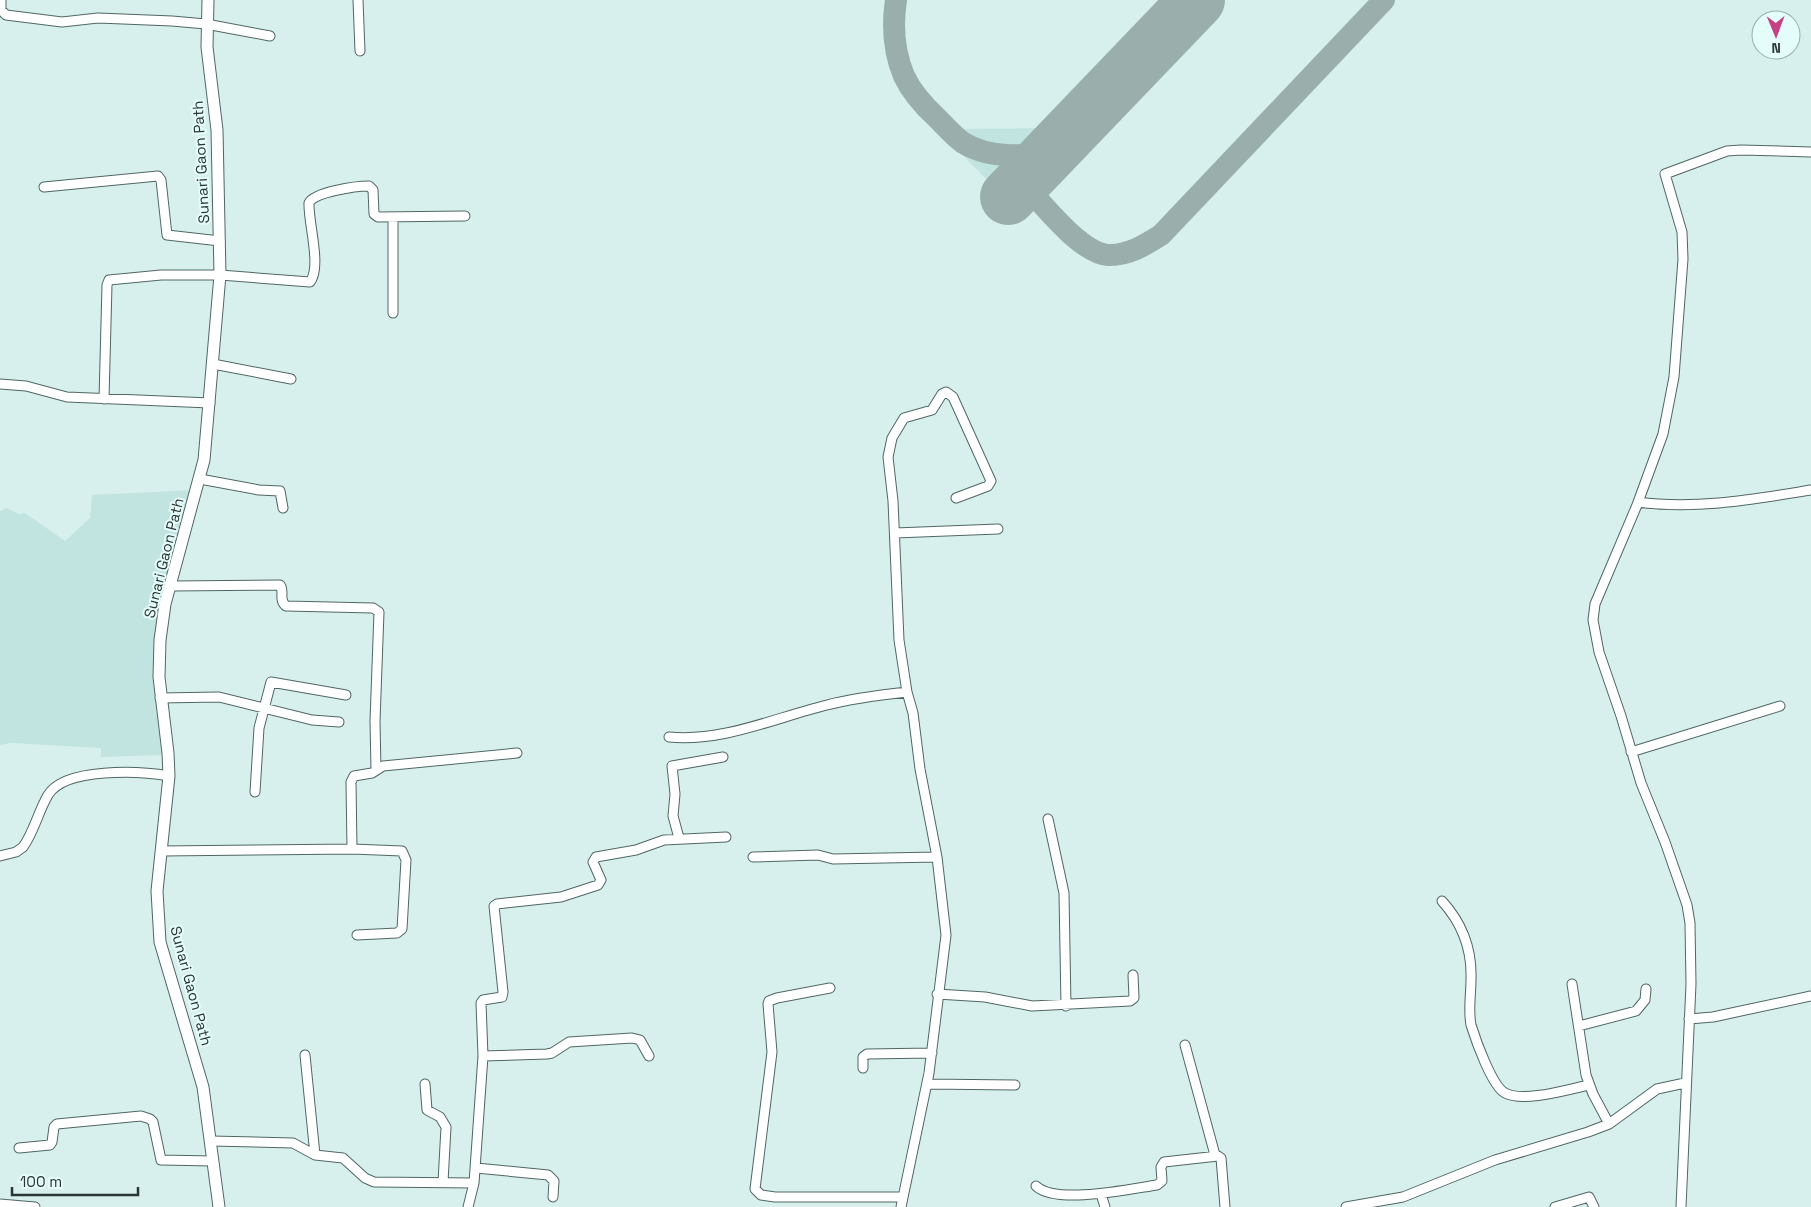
<svg xmlns="http://www.w3.org/2000/svg" width="1811" height="1207" font-family="'Space Grotesk',sans-serif">
  <style>
    .built { fill: #c2e4e1 }
    .lines { fill: none; stroke-linecap: round; stroke-linejoin: round }
    .taxiway { stroke: #9aaeac; stroke-width: 22 }
    .runway { stroke: #9aaeac; stroke-width: 56 }
    .minor-casing { stroke: #506664; stroke-width: 11 }
    .tertiary-casing { stroke: #506664; stroke-width: 13 }
    .minor { stroke: #fff; stroke-width: 9 }
    .tertiary { stroke: #fff; stroke-width: 11 }
    .labels { text-anchor: middle; stroke-width: 4; stroke-linejoin: round; paint-order: stroke }
    .street-label { font-size: 15px; fill: #2a3433; stroke: #e4fdfb }
  </style>
  <rect width="100%" height="100%" fill="#d7f0ee"/>
  <path class="built" d="M1049,128L993,186L947,139L960,129Z
    M195,490L156,674L166,755L101,757V748L11,743L0,745V511L6,508L19,514L25,513L65,541L90,518L92,495Z"/>
  <g class="lines">
    <path class="taxiway" d="M896,0C892,26 894,52 904,76C912,93 924,106 937,118C945,126 953,135 962,142C988,159 1031,159 1059,146
      M1023,183C1042,203 1080,253 1108,255C1128,256 1145,245 1161,235L1384,0"/>
    <path class="runway" d="M1008,197L1197,0"/>
    <defs>
      <path id="minor" d="M1,0V10L6,15L62,22L98,18L172,21L206,24L270,36
        M358,0L360,51
        M44,187L158,176L161,180L167,235L220,241
        M393,313V217
        M213,364L291,379
        M0,384L26,386L67,397L210,403
        M104,399L107,285L109,280L161,275H220L310,282C322,267 308,222 309,203C314,192 356,186 369,186L373,190L374,214L378,217L465,216
        M200,479L259,490L280,491L283,508
        M1638,502C1695,510 1755,499 1811,490
        M895,533L998,529
        M171,586L280,585C285,591 278,600 286,606L373,608L379,612L375,721L376,770
        M160,698L219,697L312,720L339,722
        M669,737C724,742 774,718 827,705C853,698 880,695 907,692
        M1631,752L1780,706
        M255,792L259,728L271,682L346,695
        M1048,819L1064,893L1066,1006
        M679,838L673,816L675,794L672,766L723,757
        M352,849L351,782L354,776L372,773L383,766L517,753
        M162,851L352,849L402,851L406,860L402,929L397,933L357,935
        M0,856L16,852L23,847C34,832 38,812 48,795C65,767 140,771 169,776
        M753,857L818,855L833,859L937,857
        M1442,901C1462,923 1472,950 1471,979C1471,995 1468,1010 1471,1025C1476,1041 1492,1086 1505,1093C1524,1103 1569,1089 1589,1085
        M1572,984L1586,1075L1593,1094L1609,1124
        M830,988L777,998L769,1001L768,1004L772,1052L755,1189L761,1195L775,1197H903
        M937,994L985,997L1032,1006L1130,1001L1134,998L1133,975
        M1689,1019L1713,1017L1811,996
        M1579,1026L1636,1011L1645,1000L1646,989
        M1185,1045L1215,1155
        M305,1055L315,1155
        M483,1056L547,1054L552,1053L569,1042L632,1038L640,1040L649,1056
        M863,1068V1057L867,1054L932,1053
        M425,1084L427,1110L440,1117L446,1127L443,1182
        M927,1084L1015,1085
        M211,1141L293,1143L315,1155L343,1158L365,1178L374,1182L474,1183L468,1207
        M19,1148L50,1145L52,1142L54,1127L57,1124L141,1116L150,1119L153,1122L161,1160L213,1161
        M476,1168L548,1175L554,1181L553,1197
        M474,1183L483,1056L481,1003L483,1000L502,997L503,992L494,906L497,904L561,897L598,885L601,880L593,862L596,857L636,850L664,840L726,837
        M1036,1186C1056,1205 1130,1189 1157,1185L1162,1181L1161,1167L1164,1162L1218,1156L1221,1158L1225,1207
        M1101,1194L1105,1207
        M0,1204L35,1207
        M901,1207L929,1073L946,935L937,857L920,769L913,713L907,692L899,640L893,501L888,457L892,438L904,418L932,410L942,394L946,392L953,397L991,481L988,486L956,498
        M1346,1207L1403,1197L1495,1160L1588,1132L1609,1124L1657,1089L1685,1083
        M1555,1207L1589,1197L1594,1207
        M1681,1207L1691,984L1690,923L1687,905L1665,842L1641,783L1621,716L1599,652L1593,620L1595,604L1637,505L1663,434L1674,377L1683,259L1682,232L1665,174L1727,151L1741,150L1811,152"/>
      <path id="tertiary" d="M208,0L207,47L217,130L220,275L204,460L165,604L160,640L159,677L168,753L169,776L157,891L160,942L203,1087L219,1207"/>
    </defs>
    <use href="#minor" class="minor-casing"/>
    <use href="#tertiary" class="tertiary-casing"/>
    <use href="#minor" class="minor"/>
    <use href="#tertiary" class="tertiary"/>
  </g>
  <g class="labels">
    <g class="street-label">
      <text transform="translate(201 162) rotate(-93)" y="5">Sunari Gaon Path</text>
      <text transform="translate(164 558) rotate(-76)" y="5">Sunari Gaon Path</text>
      <text transform="translate(191 986) rotate(75)" y="5">Sunari Gaon Path</text>
    </g>
  </g>
  <g transform="translate(1776 35) rotate(179)"><circle r="24" fill="#e4fdfb" stroke="#9aadab"/>
  <path d="M0-4L9 19L0 12L-9 19Z" fill="#c54084"/>
  <text y="-8" font-size="14" font-weight="bold" text-anchor="middle" fill="#2a3433">N</text>
  </g>
  <path d="M12 1187v8h126v-8" fill="none" stroke="#2a3433" stroke-width="2.5"/>
  <text x="20" y="1187" font-size="15" fill="#2a3433" stroke="#e4fdfb" stroke-width="4" paint-order="stroke">100 m</text>
</svg>
